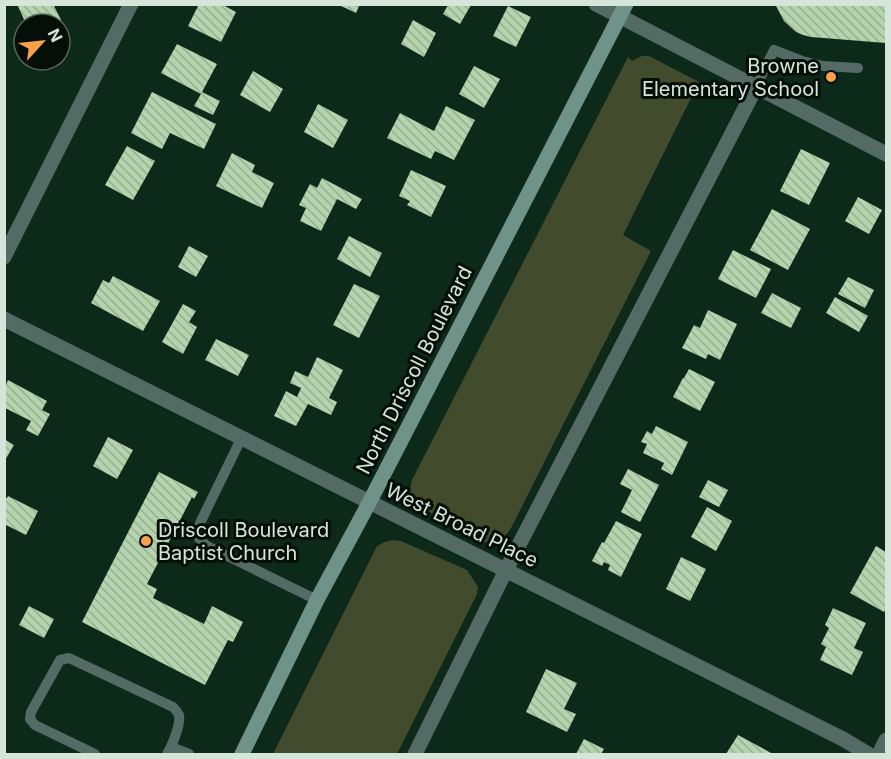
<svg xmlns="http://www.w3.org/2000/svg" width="891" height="759" font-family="Inter,sans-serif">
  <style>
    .green { fill: #434b2d }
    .building { fill: url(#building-back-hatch) }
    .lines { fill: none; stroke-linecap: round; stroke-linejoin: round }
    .service { stroke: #546a64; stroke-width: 10 }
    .minor { stroke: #546a64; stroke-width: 15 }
    .secondary { stroke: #6f9389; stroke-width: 15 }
    .poi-dot { fill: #f7a149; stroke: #050f08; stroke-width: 2 }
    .labels { text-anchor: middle; stroke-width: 6; stroke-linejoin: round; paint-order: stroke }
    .poi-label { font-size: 20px; fill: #d5e5da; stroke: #050f08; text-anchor: end }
    .street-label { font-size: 20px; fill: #d5e5da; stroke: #050f08 }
  </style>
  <defs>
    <pattern id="building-back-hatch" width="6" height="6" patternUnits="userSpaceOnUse" patternTransform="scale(1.5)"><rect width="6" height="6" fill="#b5d3ac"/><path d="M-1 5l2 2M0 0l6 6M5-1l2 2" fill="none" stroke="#98b091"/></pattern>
  </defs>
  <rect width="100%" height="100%" fill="#0d291a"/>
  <path class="green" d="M642,56H649L699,82L623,235L651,251L510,530C505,536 499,543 490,543C476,544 430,511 414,503L409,493L412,480L628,57L632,61Z
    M392,540L401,541L467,570L478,587L477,594L397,754H273L377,546L385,542Z"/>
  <path class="building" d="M17,4H53L62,22L58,24H26Z
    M199,4H221L236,12L221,42L188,26Z
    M337,4H360L356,13Z
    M775,4H886V43L811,37L803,35L796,32L784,21Z
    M448,5H471L460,24L443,14Z
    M508,6L531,17L516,47L493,36Z
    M413,20L436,33L424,57L401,44Z
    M177,44L217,64L202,92L220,101L213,115L194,106L201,94L161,73Z
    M474,66L500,79L484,108L459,94Z
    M253,71L283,89L270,112L240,95Z
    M152,92L216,124L204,149L170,133L162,149L131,133Z
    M318,104L348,120L333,148L304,132Z
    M446,106L475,120L454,160L435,151L431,159L387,138L400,113L434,131Z
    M127,146L155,161L133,200L105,185Z
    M801,149L830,163L809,205L780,191Z
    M232,153L255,165L252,172L274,183L262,208L216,186Z
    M411,170L446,186L431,217L407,205L410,201L399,196Z
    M322,178L362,199L356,209L337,199L321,231L300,221L306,208L299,205L310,184L317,188Z
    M858,197L882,210L869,234L845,221Z
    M772,209L810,229L788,270L750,250Z
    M349,236L382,253L370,277L337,259Z
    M189,246L208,256L196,277L178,267Z
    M733,250L771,269L756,298L718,279Z
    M113,276L160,301L143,331L91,303L103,280L109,283Z
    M848,277L874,290L865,308L838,294Z
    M354,284L380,296L359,338L333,325Z
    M772,293L801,308L791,328L761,313Z
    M835,297L868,316L859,332L826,313Z
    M183,304L196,311L189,322L197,327L183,354L162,342Z
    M708,310L737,324L720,360L708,354L706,359L682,348L694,325L700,328Z
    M216,339L249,355L238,376L205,360Z
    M317,357L343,370L329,398L337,402L331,415L308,404L296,426L274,416L286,391L297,397L301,388L290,383L295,371L308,377Z
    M689,369L715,382L700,411L673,397L683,378H684Z
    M8,380L47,401L42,410L50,414L38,436L26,430L31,421L5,408V387Z
    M656,426L688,442L672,475L661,469L664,463L643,453L647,444L641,442L647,431L652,434Z
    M108,437L133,450L117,479L93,466Z
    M4,439L14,445L4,462Z
    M628,469L659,485L640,522L621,512L632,490L620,484Z
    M159,472L198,492L194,499L192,497L147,584L157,589L153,598L204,624L212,606L243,622L233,642L228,640L205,685L82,622Z
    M708,480L728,490L719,507L699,497Z
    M8,496L38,511L26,535L4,524V497L7,498Z
    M707,507L732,521L716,551L691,537Z
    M616,521L642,534L621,577L608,570L610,565L604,562L602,566L592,561L602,542L604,543Z
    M876,546L886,552V608L884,612L850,593Z
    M681,557L706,569L690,601L666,589Z
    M29,606L54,619L44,638L19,625Z
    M833,608L866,623L854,648L863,652L852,675L820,660L826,647L821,644L829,628L825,625Z
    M546,669L577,683L564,709L576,714L567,732L526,712Z
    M738,735L773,754H726Z
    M584,739L604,749L601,754H576Z"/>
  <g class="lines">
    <path class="service" d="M756,87L774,50L802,61L823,66L858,68
      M241,439L201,521C195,535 196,537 207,546L317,600
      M171,747L189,754
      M95,754L35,725L30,719L31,712L60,660L69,658L173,707C176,710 177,711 179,715C181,724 172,746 167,754"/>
    <path class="minor" d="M596,4L886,154
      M4,257L131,4
      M4,319C283,460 563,599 843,739L868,754
      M415,754L506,570L756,87
      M879,754L886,740"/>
    <path class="secondary" d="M242,754L317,600L369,503L626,4"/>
  </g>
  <g class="poi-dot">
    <circle cx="831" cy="77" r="6"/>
    <circle cx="146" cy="541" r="6"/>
  </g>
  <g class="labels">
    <g class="poi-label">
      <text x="819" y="73">Browne<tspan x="819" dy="23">Elementary School</tspan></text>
      <text x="158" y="537" text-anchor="start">Driscoll Boulevard<tspan x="158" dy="23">Baptist Church</tspan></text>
    </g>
    <g class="street-label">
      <text transform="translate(414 370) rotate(-63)" y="7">North Driscoll Boulevard</text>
      <text transform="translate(462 525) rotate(26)" y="7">West Broad Place</text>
    </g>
  </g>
  <rect width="891" height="759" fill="none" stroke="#d5e5da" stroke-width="12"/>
  <g transform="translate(42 42) rotate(63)"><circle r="28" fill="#050f08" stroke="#58655c" stroke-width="1.5"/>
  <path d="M0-4.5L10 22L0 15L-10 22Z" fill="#f7a149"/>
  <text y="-9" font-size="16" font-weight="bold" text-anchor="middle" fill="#d5e5da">N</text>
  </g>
</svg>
